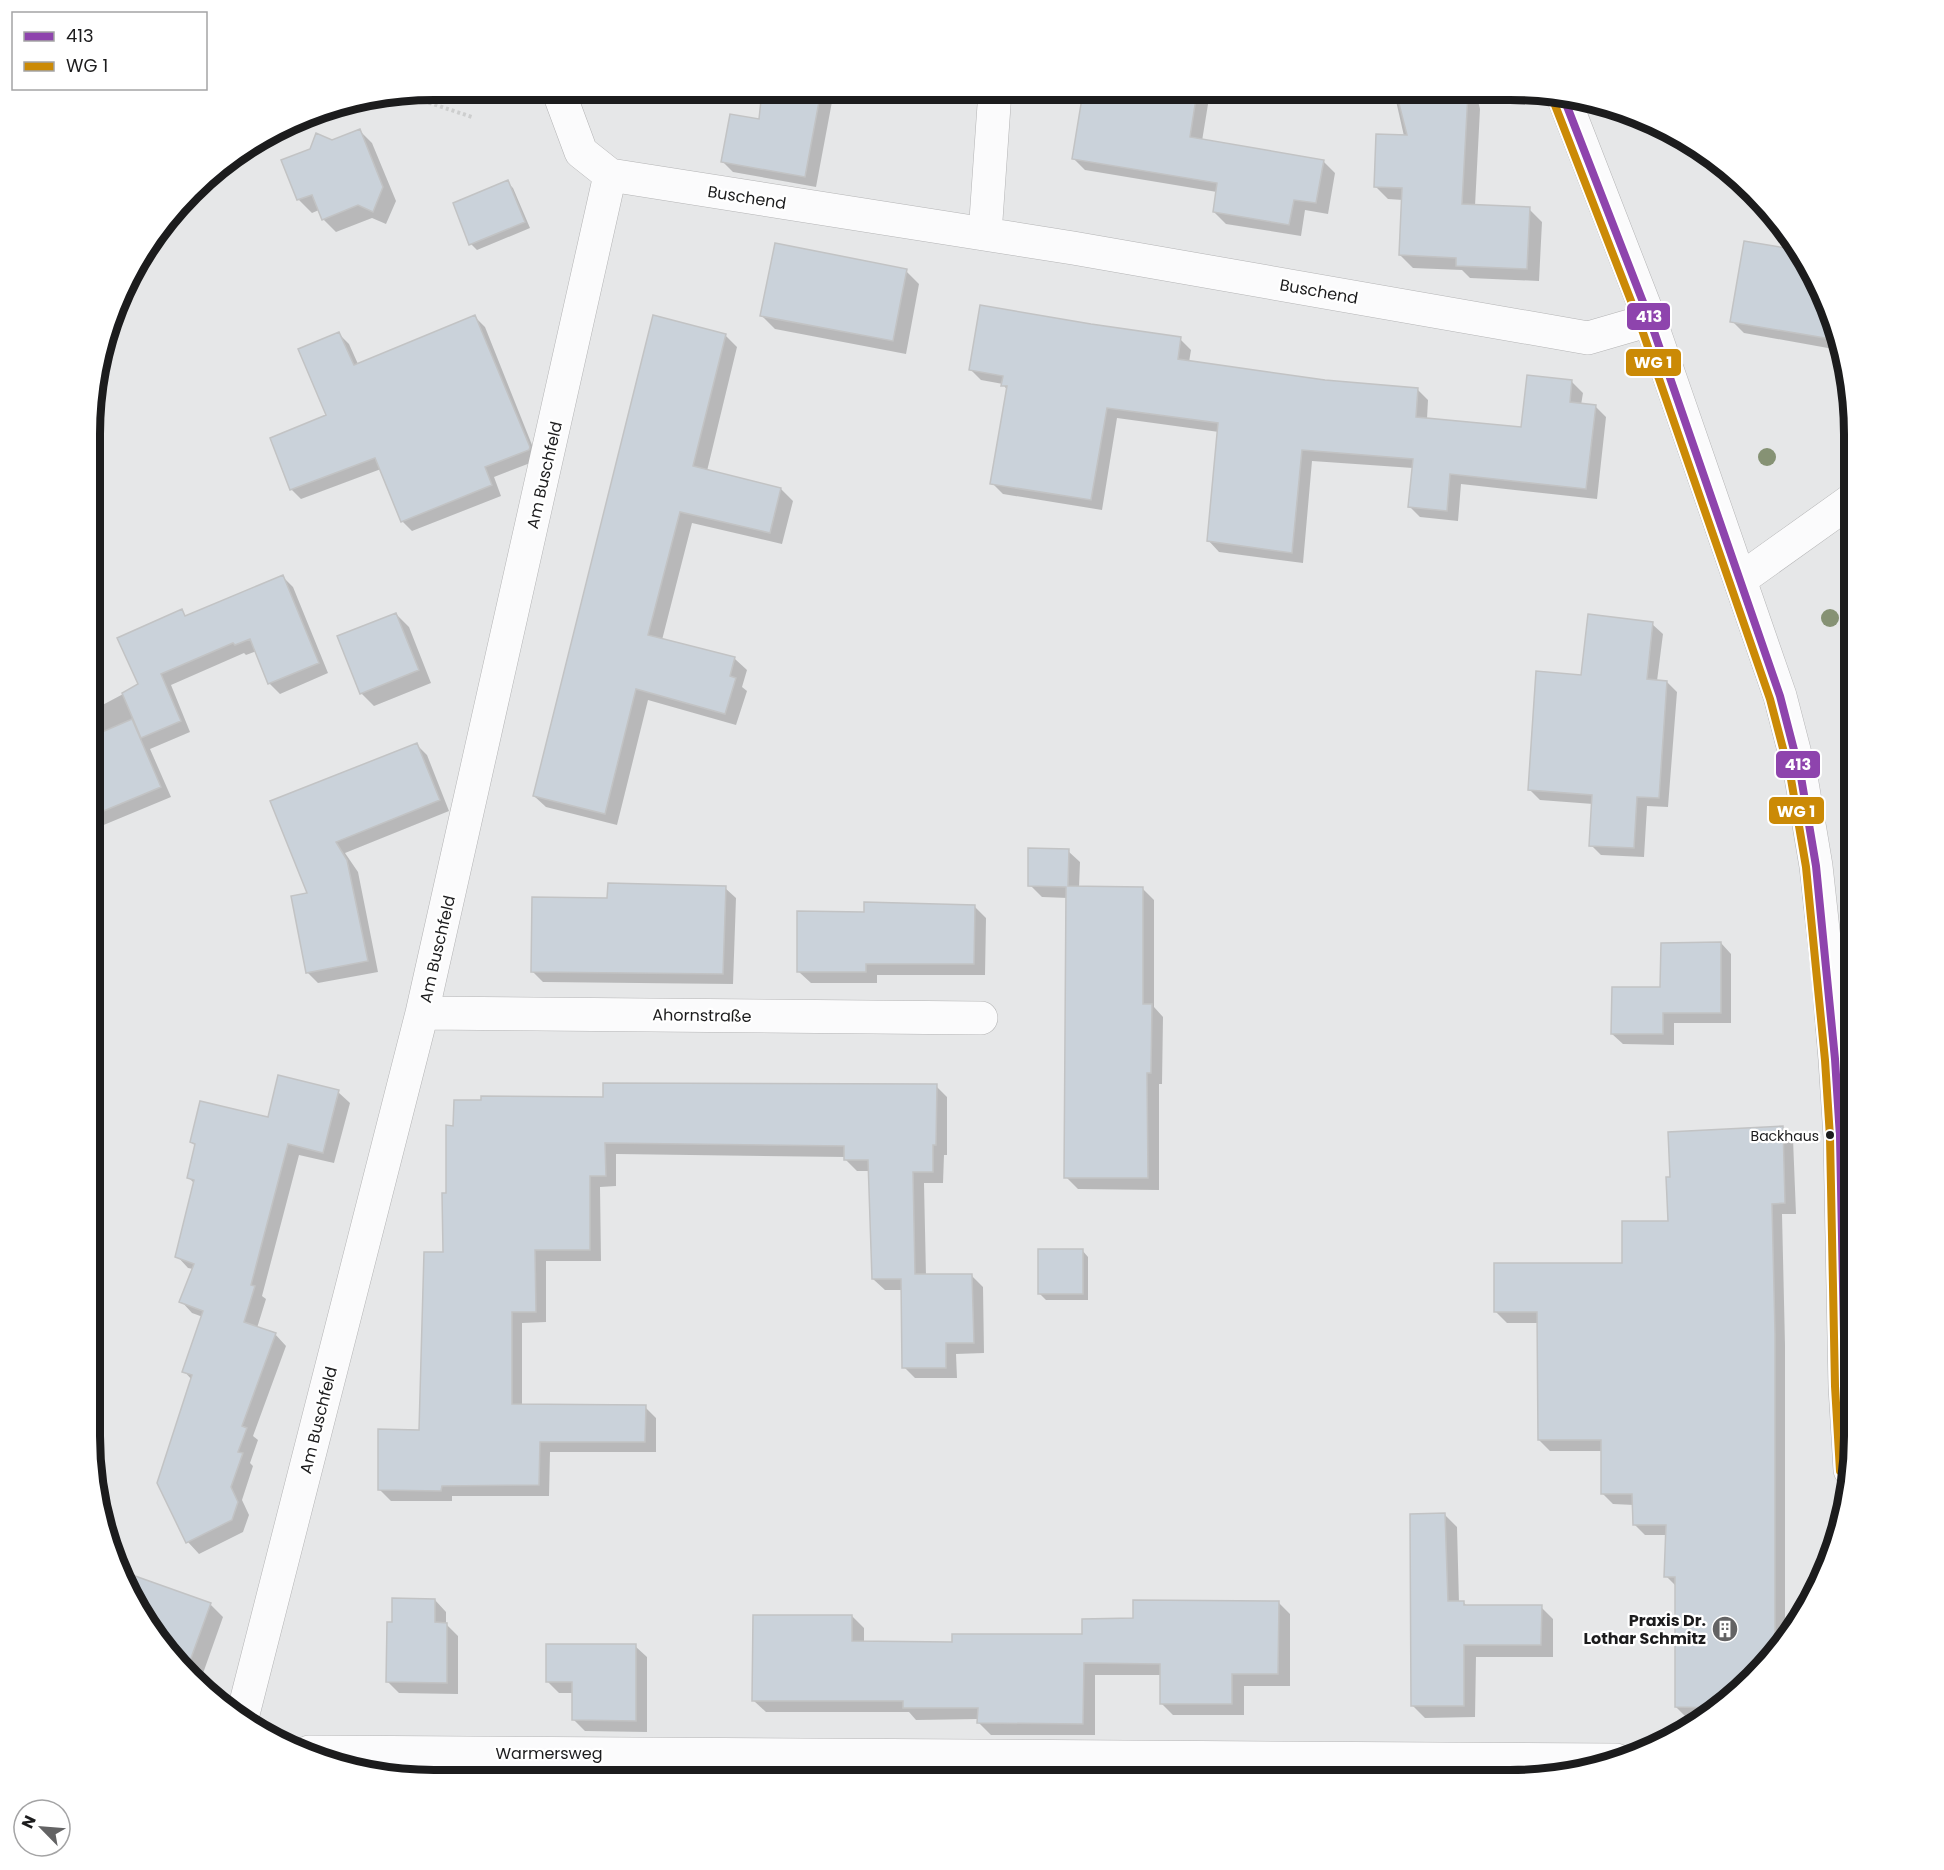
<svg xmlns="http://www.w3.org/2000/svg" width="1944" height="1870" font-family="Poppins,sans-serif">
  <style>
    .shadow { fill: #0003 }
    .building { fill: #cad2da; stroke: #c2c3c4; stroke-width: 1.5 }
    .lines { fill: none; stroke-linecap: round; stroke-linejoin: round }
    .minor-casing { stroke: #b4b4b5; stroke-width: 34 }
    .major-casing { stroke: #b4b4b5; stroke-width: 34 }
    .path { stroke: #cdcece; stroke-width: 4; stroke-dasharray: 3 3; stroke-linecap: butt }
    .minor { stroke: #fbfbfc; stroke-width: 33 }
    .major { stroke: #fbfbfc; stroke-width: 33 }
    .bus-1-casing { stroke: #fff; stroke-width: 12 }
    .bus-2-casing { stroke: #fff; stroke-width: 12 }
    .bus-1 { stroke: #8e44ad; stroke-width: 8 }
    .bus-2 { stroke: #cb8a06; stroke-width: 8 }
    .tree { fill: #869274 }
    .bus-dot { fill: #1c1c1d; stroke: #fff; stroke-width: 2 }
    .labels { text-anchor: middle; stroke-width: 4.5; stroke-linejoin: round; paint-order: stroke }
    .bus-label { font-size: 14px; fill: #1c1c1d; stroke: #fff; text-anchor: end }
    .street-label { font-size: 16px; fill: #1c1c1d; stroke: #fff }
    .poi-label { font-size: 16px; font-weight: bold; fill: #1c1c1d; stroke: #fff; text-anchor: end }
    .rim { fill: none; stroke: #1c1c1d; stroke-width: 8 }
    .line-badge { stroke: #fff; stroke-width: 2 }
    .badge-label { font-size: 16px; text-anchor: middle; font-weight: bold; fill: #fff }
  </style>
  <rect width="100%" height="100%" fill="#e6e7e8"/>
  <path class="shadow" d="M448,90H481L477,100Z
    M764,91H834L816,187L733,172L722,161L760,121Z
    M1084,92H1210L1202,141L1323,161L1335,173L1328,214L1305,210L1301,236L1226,224L1214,212L1217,192L1085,170L1073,158Z
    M1394,92L1476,93L1480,109L1475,206L1529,209L1542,222L1539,281L1470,278L1462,270L1413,268L1400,255L1403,200L1388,199L1375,186L1404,136Z
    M359,130L372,143L396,201L386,224L372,218L336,232L323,219L319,210L312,213L299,200L283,161Z
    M507,182L513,188L530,228L477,250L471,244Z
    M1791,239L1828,303L1839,350L1744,333L1732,321L1790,250Z
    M906,271L919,284L906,354L775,329L762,316Z
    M475,317L485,327L538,460L494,477L501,496L412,531L402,521L381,469L301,499L291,489L328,416L339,334L349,344L358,364Z
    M725,335L737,347L707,471L781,489L793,501L782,544L692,523L662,640L735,659L747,670L742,687L747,691L736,725L648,700L617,825L546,807L534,796Z
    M1180,339L1191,350L1189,362L1324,382L1417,389L1428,400L1427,419L1522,429L1572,382L1583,393L1581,405L1595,406L1606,417L1597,499L1461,484L1458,521L1420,517L1409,506L1413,468L1312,461L1303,563L1219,552L1208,540L1219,432L1117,418L1102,510L1003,494L992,483L1007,390L1003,384L981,380L970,369Z
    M283,577L293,587L328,673L280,694L269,683L257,651L246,655L244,653L171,685L190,732L150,749L171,797L94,829L95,709L140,685L181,611L187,617Z
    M396,614L409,627L431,683L374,706L361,693Z
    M1652,624L1663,634L1657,681L1667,682L1677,692L1668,807L1647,806L1644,857L1601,855L1591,845L1593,804L1540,800L1529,789L1583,677Z
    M416,744L427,755L449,811L345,853L358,872L378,972L318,983L307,972L309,894L272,802Z
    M1068,851L1080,862L1079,888H1142L1154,900V1007L1163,1017L1162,1084H1159V1190L1078,1189L1066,1177L1068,898L1042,897L1030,885Z
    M725,888L736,898L733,984L543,982L533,972L609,900Z
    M975,907L986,918L985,975H877V983H811L799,972L865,913Z
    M1721,943L1731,954V1023H1674V1045L1623,1044L1612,1034L1662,989Z
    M936,1086L947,1097V1155H944L943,1183H924L926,1276H972L983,1287L984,1353L956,1354L957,1378H915L904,1367L903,1290H885L873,1279L870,1171H857L846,1160V1157L616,1154V1186L600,1187L601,1261H546V1322L522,1323V1405L645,1407L656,1418V1452H550L549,1496H452V1501H391L380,1490L421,1431L445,1254L447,1194L455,1127L604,1099Z
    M338,1092L350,1103L334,1163L299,1155L262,1296L266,1299L257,1328L275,1334L286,1346L253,1436L258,1440L250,1463L253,1466L242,1500L249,1515L243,1532L199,1554L188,1542L192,1380L184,1371L203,1317L192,1313L181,1301L193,1269L188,1268L177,1256L195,1184L189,1178L196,1146L191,1142L269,1119Z
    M1782,1128L1793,1139L1796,1214H1782L1785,1345V1638L1769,1662L1720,1709L1704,1718H1687L1676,1707L1677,1587L1666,1576L1667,1535H1645L1634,1524V1505L1613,1504L1602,1493L1603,1451H1550L1539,1440V1323H1507L1496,1312L1624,1264Z
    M1082,1250L1088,1257V1300H1046L1039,1293Z
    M1445,1515L1457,1527L1459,1603H1464L1468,1607H1541L1553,1619V1657H1476L1475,1717L1425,1718L1412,1705Z
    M435,1600L446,1612V1624L458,1636V1694L399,1693L388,1682L393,1623Z
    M1278,1602L1290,1614V1686H1244V1715H1173L1161,1703V1675H1095V1735H991L979,1723V1719L916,1720L909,1712H766L754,1701L852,1616L864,1628V1643H953L1083,1636L1135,1620Z
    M210,1604L223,1617L201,1679L188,1674L161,1646Z
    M635,1646L647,1657V1732L585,1731L574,1720V1693H559L548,1682Z"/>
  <path class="building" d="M762,91H821L805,177L721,162L730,114L759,119Z
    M1083,92H1197L1190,137L1324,160L1316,203L1294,200L1289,225L1213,212L1217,183L1072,159Z
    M1396,92L1468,93L1462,204L1530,207L1527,269L1456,266V258L1399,255L1402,188L1374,187L1376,134L1407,135Z
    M360,129L383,187L373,212L358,205L322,220L312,195L297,200L281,160L310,149L316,133L332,140Z
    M508,180L525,222L469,245L453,203Z
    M1744,241L1797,250L1828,303L1837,340L1730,322Z
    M775,243L907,269L893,341L760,316Z
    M980,305L1091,324L1181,337L1178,359L1325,380L1418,388L1416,417L1521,427L1527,375L1572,380L1570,402L1596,405L1586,489L1450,474L1447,511L1408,507L1413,459L1302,450L1292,553L1207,541L1218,423L1107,408L1091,500L990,484L1007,386H1001L1003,376L969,370Z
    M475,315L530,447L529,450L485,467L492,485L401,522L375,458L290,490L270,438L326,415L298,349L339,332L354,365Z
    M653,315L726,334L693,466L781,488L770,533L680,512L648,635L735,657L730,676L736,678L725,714L636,689L605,814L533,796Z
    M283,575L319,663L268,684L250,639L235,645L233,643L161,674L181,721L141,738L122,693L138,684L117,638L182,609L185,616Z
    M396,613L419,670L360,694L337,636Z
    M1588,614L1653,622L1647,679L1667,681L1659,798L1637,797L1634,848L1589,846L1592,795L1528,790L1536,671L1581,675Z
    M132,719L161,787L94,815L95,735Z
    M417,743L440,800L336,842L347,860L368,961L306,973L291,896L307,893L270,801Z
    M1028,848L1069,849L1068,886L1143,887V1004H1152L1151,1073H1147L1148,1178H1064L1066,887L1028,886Z
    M608,883L726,886L723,974L531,972L532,897L607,898Z
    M864,902L975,905L974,964H866V972H797V911L864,912Z
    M1721,942V1013H1663V1034H1611L1612,987H1660L1661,943Z
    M278,1075L339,1090L323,1153L288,1144L251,1285L255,1286L244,1322L276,1333L242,1426L247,1428L238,1452L243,1453L231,1487L238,1502L232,1520L186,1543L157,1483L192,1375L182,1372L203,1311L179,1302L194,1264L175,1257L194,1180L187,1178L195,1144L190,1142L200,1101L268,1117Z
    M603,1083L937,1084L936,1145H933V1172H913L915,1274H972L974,1343H946V1368H902L901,1279H872L868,1160H844V1146L605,1143L606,1176H590V1250H535L536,1312H512V1404L646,1405L645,1442H540L539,1485L442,1486L441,1491L378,1490V1429L419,1430L424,1252H443L442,1193H446V1125L453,1126L454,1100H481V1096L603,1097Z
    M1783,1126L1785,1203L1772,1204L1775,1333V1653L1769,1662L1721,1708L1675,1707V1577H1664L1666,1525H1633L1632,1494H1601V1440H1538L1537,1312H1494V1263H1622V1221H1668L1666,1177H1670L1668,1132Z
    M1038,1249H1083V1294H1038Z
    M1445,1513L1448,1601H1464V1605H1542L1541,1645H1464V1706H1411L1410,1514Z
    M121,1571L211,1603L186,1672L161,1646Z
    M392,1598L435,1599V1622L447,1623V1683L386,1682L387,1622H392Z
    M1133,1600L1279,1601L1278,1674H1232V1704H1160V1664L1084,1663L1083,1724L977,1723L978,1708H903V1701H752L753,1615H852V1641L952,1642V1634H1082V1619L1133,1618Z
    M546,1644H636V1721L572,1720V1682H546Z"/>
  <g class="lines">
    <defs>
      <path id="minor" d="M558,90L581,152L610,175L1073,248L1588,338L1650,320
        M985,234L995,91
        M1741,579L1853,499
        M422,1013L981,1018
        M242,1718L422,1013L610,175
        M309,1752L1616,1760"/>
      <path id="major" d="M1563,96L1650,320L1780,696L1801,777L1816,866L1828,975L1835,1059L1840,1137L1845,1386L1850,1470"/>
    </defs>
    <use href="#minor" class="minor-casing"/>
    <use href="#major" class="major-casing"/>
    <path class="path" d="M406,95L472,117"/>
    <use href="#minor" class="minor"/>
    <use href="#major" class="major"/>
    <defs>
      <path id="bus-1" d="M1563,96L1650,320L1780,696L1801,777L1816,866L1835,1059L1840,1137L1845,1386L1850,1470"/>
      <path id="bus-2" d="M1553,100L1640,324L1770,699L1791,779L1806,867L1825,1060L1830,1137L1835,1386L1840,1471"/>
    </defs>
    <use href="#bus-1" class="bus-1-casing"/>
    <use href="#bus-2" class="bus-2-casing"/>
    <use href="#bus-1" class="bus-1"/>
    <use href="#bus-2" class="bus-2"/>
  </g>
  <g class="tree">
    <circle cx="1767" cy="457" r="9"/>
    <circle cx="1830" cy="618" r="9"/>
  </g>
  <defs>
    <symbol id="building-disc" viewBox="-11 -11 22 22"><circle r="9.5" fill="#636364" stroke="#fff"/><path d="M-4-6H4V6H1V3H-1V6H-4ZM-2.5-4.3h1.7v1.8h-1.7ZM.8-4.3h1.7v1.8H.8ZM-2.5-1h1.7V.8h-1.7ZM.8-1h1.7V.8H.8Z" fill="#fff"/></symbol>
  </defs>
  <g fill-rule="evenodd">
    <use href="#building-disc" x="1710" y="1614" width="30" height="30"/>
  </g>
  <circle class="bus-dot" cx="1830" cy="1135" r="5"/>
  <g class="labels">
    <g class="bus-label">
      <text x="1819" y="1141">Backhaus</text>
    </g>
    <g class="street-label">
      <text transform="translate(747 197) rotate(9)" y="6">Buschend</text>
      <text transform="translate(1319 291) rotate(10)" y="6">Buschend</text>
      <text transform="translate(544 475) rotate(-77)" y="6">Am Buschfeld</text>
      <text transform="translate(437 949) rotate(-77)" y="6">Am Buschfeld</text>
      <text transform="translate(702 1015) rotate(1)" y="6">Ahornstraße</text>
      <text transform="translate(318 1420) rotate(-76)" y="6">Am Buschfeld</text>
      <text x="549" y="1759">Warmersweg</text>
    </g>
    <g class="poi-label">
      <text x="1706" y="1626">Praxis Dr.<tspan x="1706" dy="18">Lothar Schmitz</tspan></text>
    </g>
  </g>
  <path d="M0 0H1944V1870H0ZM434 100H1510A334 334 0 0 1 1844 434V1436A334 334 0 0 1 1510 1770H434A334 334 0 0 1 100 1436V434A334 334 0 0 1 434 100Z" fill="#fff" fill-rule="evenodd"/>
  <path class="rim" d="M434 100H1510A334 334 0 0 1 1844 434V1436A334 334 0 0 1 1510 1770H434A334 334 0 0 1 100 1436V434A334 334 0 0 1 434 100Z"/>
  <g class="line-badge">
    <rect x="1626" y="302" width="45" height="29" rx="6" fill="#8e44ad"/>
    <rect x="1625" y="348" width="57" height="29" rx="6" fill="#cb8a06"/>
    <rect x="1775" y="750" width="46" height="29" rx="6" fill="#8e44ad"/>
    <rect x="1768" y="796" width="57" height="29" rx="6" fill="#cb8a06"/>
  </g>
  <g class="badge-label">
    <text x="1649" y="322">413</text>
    <text x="1653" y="368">WG 1</text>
    <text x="1798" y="770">413</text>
    <text x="1796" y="817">WG 1</text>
  </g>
  <rect x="12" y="12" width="195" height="78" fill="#ffffff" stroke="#a4a4a5" stroke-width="1.5"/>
  <rect x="24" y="32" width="30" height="9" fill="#8e44ad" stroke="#a4a4a5" stroke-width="1.5"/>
  <text x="66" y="42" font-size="18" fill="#1c1c1d">413</text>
  <rect x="24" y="62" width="30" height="9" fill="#cb8a06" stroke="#a4a4a5" stroke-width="1.5"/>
  <text x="66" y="72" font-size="18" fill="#1c1c1d">WG 1</text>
  <g transform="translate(42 1828) rotate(295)"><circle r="28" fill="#ffffff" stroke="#a4a4a5" stroke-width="1.5"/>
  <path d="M0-4.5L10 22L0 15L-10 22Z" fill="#636364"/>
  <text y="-9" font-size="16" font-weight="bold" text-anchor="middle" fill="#1c1c1d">N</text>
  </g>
</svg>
